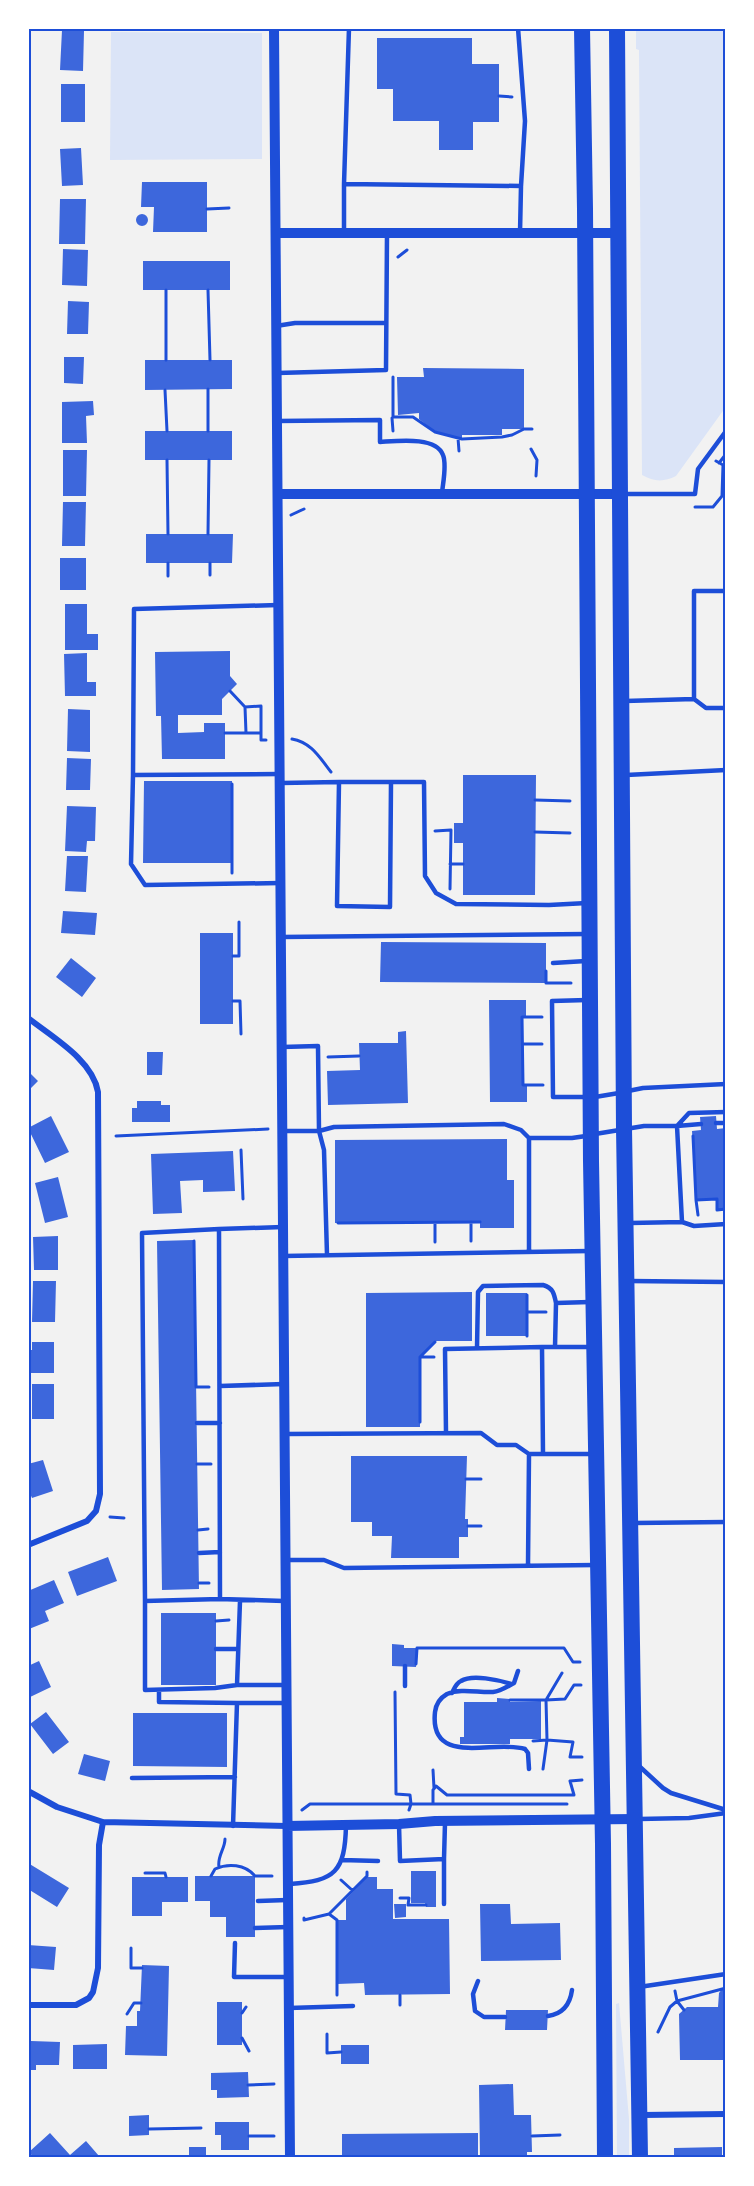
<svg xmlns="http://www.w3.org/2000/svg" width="754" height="2186" font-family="'PT Serif',serif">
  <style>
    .green { fill: #dbe4f7 }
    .building { fill: #3d67dc }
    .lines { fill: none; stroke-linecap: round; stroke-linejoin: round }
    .path { stroke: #1d4ed8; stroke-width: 3 }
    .service { stroke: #1d4ed8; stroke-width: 4.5 }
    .minor { stroke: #1d4ed8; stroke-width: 6 }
    .tertiary { stroke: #1d4ed8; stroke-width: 10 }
    .trunk { stroke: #1d4ed8; stroke-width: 16 }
    .neatline { fill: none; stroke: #1d4ed8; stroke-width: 2 }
  </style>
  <rect width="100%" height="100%" fill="#f2f2f2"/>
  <path class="green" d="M636,29H725V408L676,476C664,482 654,482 642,475L639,50L636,49Z
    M111,32L262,33V159L110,160Z
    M619,2003L629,2119V2157H617L616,2004Z"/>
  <path class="building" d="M62,30L84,31L83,71L60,70Z
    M377,38H472V64H499V122H473V150H439V121H393V89H377Z
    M61,84H85V122H61Z
    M81,148L83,185L62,186L60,149Z
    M142,182H207V232H153L154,207H141Z
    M60,199H86L85,244H59Z
    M136 220a6 6 0 1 1 12 0a6 6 0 1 1-12 0Z
    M63,249L88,250L87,286L62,285Z
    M143,261H230V290H143Z
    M68,301L89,302L88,334H67Z
    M64,357H84L83,384L64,383Z
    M145,360H232V389L145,390Z
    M423,368L524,369V429H502V435H462V439L435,432L419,419V413L398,415L397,377H424Z
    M93,401L94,415L86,416L87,443H62V402Z
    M145,431H232V460H145Z
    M63,450H87L86,496H63Z
    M63,502H86L85,546H62Z
    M146,534H233L232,563H146Z
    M60,558H86V590H60Z
    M65,604H87V634H98V650H65Z
    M230,651V676L237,684L222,699V715H178V733L204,732V723H225V759H162L161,716H156L155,652Z
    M87,653V682H96V696H65L64,654Z
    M68,709L90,710V752L67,751Z
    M67,758L91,759L90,790H66Z
    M463,775H536L535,895H463V843H454V823H463Z
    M144,781H232V863H143Z
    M67,806L96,807L95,841H87L86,852L65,851Z
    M67,856H88L86,892L65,891Z
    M63,911L97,913L95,935L61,933Z
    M200,933H233V1024H200Z
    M381,942L546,943V983L380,982Z
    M71,958L96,978L82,997L56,977Z
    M489,1000H526V1017H522L523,1085H527V1102H490Z
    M406,1031L408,1103L328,1105L327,1071L360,1070L359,1043H398V1032Z
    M147,1052H163L162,1075H147Z
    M28,1071L38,1081L28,1091Z
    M137,1101H161V1105H170V1122H132V1108H137Z
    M51,1116L69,1152L45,1163L28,1128Z
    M716,1116L717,1129L726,1128V1209L717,1210V1199L696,1200L692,1131L701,1130L700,1117Z
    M507,1139V1180H514V1228H480V1222L335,1223V1140Z
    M233,1151L235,1191L203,1192V1180L180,1181L182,1213L153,1214L151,1154Z
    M58,1177L68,1217L45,1223L35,1183Z
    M58,1236V1270H34L33,1237Z
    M194,1240L199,1589L162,1590L157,1241Z
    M33,1281H56L55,1322H32Z
    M472,1292V1341H436L420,1357V1427H366V1293Z
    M486,1293H527V1336H486Z
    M32,1342H54V1373H28V1350H32Z
    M32,1384H54V1419H32Z
    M351,1456H467L465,1519H468V1537H459V1558H391L392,1536H372V1522H351Z
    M43,1460L53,1491L32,1498L28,1489V1464Z
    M108,1557L117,1581L77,1596L68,1572Z
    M54,1580L64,1603L45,1611L49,1621L29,1629L28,1591Z
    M161,1613H216V1685H161Z
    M392,1644L404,1645V1648H417L416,1667L392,1666Z
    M39,1661L51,1687L28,1698V1666Z
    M497,1698L510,1699V1702L541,1701V1739H510V1744H460V1737H464V1702H497Z
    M46,1712L69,1742L53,1754L30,1724Z
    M133,1713H227V1767L133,1766Z
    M84,1754L110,1761L105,1781L78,1774Z
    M28,1863L69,1888L57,1907L28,1889Z
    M411,1871H436V1907H426L425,1903H411Z
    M195,1876H255V1937H226V1917H210V1901H195Z
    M132,1877H188V1902H162V1916H132Z
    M367,1877H377V1889H393V1919H449L450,1994L365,1995L364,1983L337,1984V1920H346V1899Z
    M394,1904H406V1917L395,1918Z
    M480,1904H510L511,1924L560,1923L561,1960L481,1961Z
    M28,1945L56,1947L54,1970L28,1968Z
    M142,1965L169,1966L167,2056L125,2055L126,2026H137V2011H140Z
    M722,1989H726V2060H680L679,2014L687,2007H718L719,1993Z
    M217,2002H242V2045H217Z
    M506,2010H548L547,2030H505Z
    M31,2041L60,2042L59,2065H36V2070H28V2047H31Z
    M107,2044V2069H73V2045Z
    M341,2045H369V2064H341Z
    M248,2072L249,2097L217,2098V2090H211V2073Z
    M513,2084L514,2115H531L532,2152H527V2158H480L479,2085Z
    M149,2115V2135L129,2136V2116Z
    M215,2122H249V2150H221V2135H215Z
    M50,2133L70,2155L86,2141L99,2156L34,2158L29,2152Z
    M478,2133V2158H342V2134Z
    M189,2147H206V2158H189Z
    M722,2147V2158H674V2148Z"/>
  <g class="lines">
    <path class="path" d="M499,96L512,97
      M207,209L229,208
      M398,257L407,250
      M208,290L210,360
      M166,360V290
      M393,377V417H413L435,432L462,439L502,437L512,435L524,429H532
      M165,390L167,431
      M392,418L393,431
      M208,431V389
      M458,438L459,451
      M531,449L537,460L536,476
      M167,460L168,534
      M719,463L726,454
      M695,507H713L722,496L723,465L716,461
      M291,515L304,509
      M208,534L209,460
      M168,563V576
      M210,575V563
      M230,691L245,707
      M225,733H261
      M246,733L245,707L261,706V740H266
      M292,739C311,742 320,758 331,772
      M535,800L570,801
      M435,831L451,830L450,889
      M535,832L570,833
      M450,864H463
      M232,873V784
      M233,956H239V922
      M546,971V983H571
      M233,1001H240L241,1034
      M542,1017H522L523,1085H543
      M523,1044H542
      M328,1057L359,1056
      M116,1136L268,1129
      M693,1136L696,1200L717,1199V1210L726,1209
      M241,1150L243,1199
      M696,1200L698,1215
      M338,1223L480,1222
      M194,1241L196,1385V1387H209
      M471,1241V1222
      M435,1242V1223
      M527,1312H546
      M527,1336V1295
      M420,1357H434
      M420,1422V1357L435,1342
      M197,1464H211
      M466,1479H481
      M110,1517L124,1518
      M468,1526H481
      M198,1530L208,1529
      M199,1583H209
      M216,1621L229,1620
      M416,1664L417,1648H564L573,1662H580
      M395,1692L396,1794L410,1795L411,1804L409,1810
      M510,1700H546L562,1673
      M533,1741L547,1740L546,1700L565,1699L574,1685H581
      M543,1769L547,1740L573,1742L570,1757H582
      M433,1770L434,1788
      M433,1804V1790L436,1786L447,1795H574L570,1781L582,1780
      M302,1810L310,1804H567
      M219,1867C217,1856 225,1849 225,1839
      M145,1873H165L166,1877
      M211,1876L215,1869C228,1863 245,1864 255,1876H272
      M341,1880L352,1890
      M400,1898H409L408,1905H426
      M329,1914L337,1920V1995
      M304,1918V1920L329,1914L367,1876V1872
      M131,1948V1968H142
      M675,1991L677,2001L684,2010
      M400,1995V2005
      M242,2013L246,2007
      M127,2014L134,2003H141
      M658,2032L670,2007L677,2001L726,1988
      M327,2034V2053L341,2052
      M242,2038L249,2051
      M248,2085L274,2084
      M149,2129L201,2128
      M249,2136H274
      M532,2136L560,2135"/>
    <path class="service" d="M518,28L525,121L521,186
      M344,184L349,28
      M344,233V184L521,186L520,233
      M276,326L295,323H386
      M277,373L386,370L387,234
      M277,421L380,420V442C397,441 436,436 443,455C447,465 443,482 442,493
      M623,494H695L698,469L726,431
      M694,699V591H726
      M625,701L694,699L706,708H726
      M279,774L133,775L131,864L145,885L280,883
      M133,775L134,609L278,605
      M626,775L726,770
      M339,782H391
      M281,783L339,782L337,906L390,907L391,782H424L425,876L436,893L456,904L549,905L587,903
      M281,937L587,934
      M553,963L586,961
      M628,1091L643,1088L726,1084
      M587,1097H553L552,1001L587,1000
      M595,1097L619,1093
      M716,1123H726
      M677,1126L689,1113L726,1112
      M677,1126L701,1124
      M282,1131H319L318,1046L282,1047
      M595,1134L644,1126H677L682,1222L630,1223
      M682,1222L694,1226L726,1224
      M283,1227L219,1229L220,1599L284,1601
      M219,1229L142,1233L145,1601L220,1599
      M529,1252V1138H572L586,1136
      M327,1255L324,1150L319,1131L334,1127L504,1124L521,1130L529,1138
      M283,1256L590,1251
      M629,1281L726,1282
      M555,1347L556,1303L590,1302
      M477,1348L478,1292L483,1286L543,1285C553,1288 554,1293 556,1303
      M220,1386L284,1384
      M197,1423H220
      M446,1433L445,1349L542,1347
      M285,1434L481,1433L497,1445H516L529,1454L528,1566
      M529,1454H593
      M543,1454L542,1347H591
      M634,1523L726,1522
      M199,1553L220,1552
      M285,1560H324L344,1568L596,1565
      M145,1601V1690L215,1688L237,1685
      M240,1601L237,1685H286
      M216,1649H238
      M518,1671L514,1683C508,1686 501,1691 493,1692C479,1693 461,1688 447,1694C440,1698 436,1704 435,1712C429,1768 495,1739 525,1749L528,1753L529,1769
      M405,1686V1666
      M159,1690V1702L237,1703
      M452,1693C454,1689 456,1683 461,1681C472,1674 499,1680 511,1684
      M639,1766L663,1788L671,1793L726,1810
      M132,1778L235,1777
      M639,1819L689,1818L726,1813
      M399,1824L400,1861L444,1859L445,1823
      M233,1826L237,1703H286
      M444,1859V1904
      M342,1860L378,1861
      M290,1884C335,1881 345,1872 346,1825
      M258,1901L287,1900
      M255,1928L288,1927
      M235,1943L234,1977H289
      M478,1981L473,1994L475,2011L484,2017H505
      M639,1987L726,1974
      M289,2008L353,2006
      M548,2016C562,2014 570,2005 572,1990"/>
    <path class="minor" d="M28,1018C52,1037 93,1060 98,1092L100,1494L96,1511L87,1521L28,1545
      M28,1791L57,1807L103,1822L287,1826
      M28,2005H76L89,1998L93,1992L98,1968L99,1845L103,1822
      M642,2115L726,2114"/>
    <path class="tertiary" d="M274,28L290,2158
      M276,233H619
      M278,494H621
      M287,1826L399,1824L435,1821L636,1819"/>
    <path class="trunk" d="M582,28L585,209L591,1161L603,1844L605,2158
      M617,28L624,1128L640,2158"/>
  </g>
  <rect width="754" height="2186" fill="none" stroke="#ffffff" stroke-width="60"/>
  <rect x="30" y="30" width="694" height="2126" class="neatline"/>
</svg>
